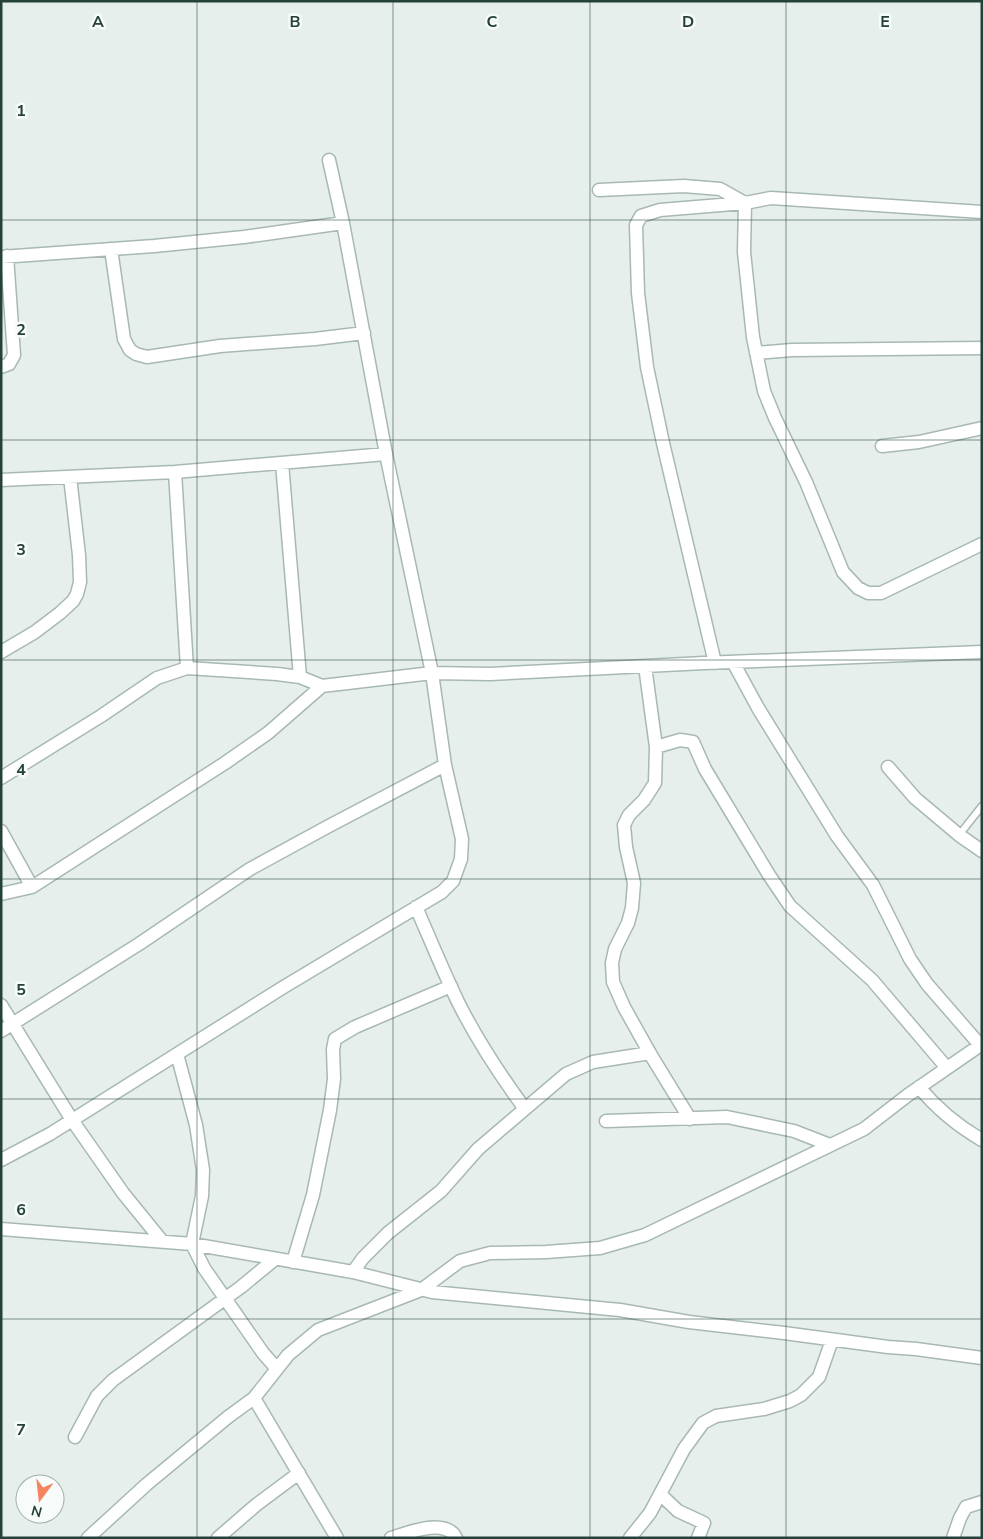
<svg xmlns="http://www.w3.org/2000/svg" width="983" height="1539" font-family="'Nunito Sans',sans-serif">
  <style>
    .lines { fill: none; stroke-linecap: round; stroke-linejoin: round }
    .service-casing { stroke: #a8b8b2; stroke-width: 9 }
    .minor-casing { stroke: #a8b8b2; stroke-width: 15 }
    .service { stroke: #fff; stroke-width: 6 }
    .minor { stroke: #fff; stroke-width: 12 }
    .grid { fill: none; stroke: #24423a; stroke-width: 1; stroke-opacity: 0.55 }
    .grid-label { font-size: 16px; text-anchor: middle; font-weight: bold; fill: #24423a; stroke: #f7fbf9; stroke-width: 5; stroke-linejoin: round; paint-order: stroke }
  </style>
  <rect width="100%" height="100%" fill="#e6efeb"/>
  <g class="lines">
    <defs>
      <path id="service" d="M959,835L982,806"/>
      <path id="minor" d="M599,190L684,186L720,189L745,203L771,198L982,212
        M111,249L124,339L130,350L136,354L147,357L220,346L315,339L364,333
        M1,257L154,246L244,237L343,223
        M756,353L792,350L982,348
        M1,367L9,364L14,355L7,256
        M882,446L919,442L982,428
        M282,463L300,677
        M175,472L187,668
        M1,480L175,472L386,454
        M1,652L35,632L60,613L73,601L77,594L80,582L79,555L70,477
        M733,662L758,708L837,836L873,885L910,959L927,984L980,1045
        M715,663L663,443L647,367L638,293L636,225L641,216L660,210L745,203L744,252L753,337L764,391L775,418L806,482L843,572L858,588L868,593H881L982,544
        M645,666L656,747L655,783L644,800L629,815L624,825L626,847L634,883L632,908L628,923L615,949L612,963L613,982L624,1007L652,1057L690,1119
        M656,747L680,740L693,742L705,769L769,875L790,906L872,980L947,1068
        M888,767L915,798L959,835L982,851
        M1,778L101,716L157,678L187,668L277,674L300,677L322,686L432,673L490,674L704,663L982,652
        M1,831L32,887
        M1,894L32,887L225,763L268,733L322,686
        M416,907C430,939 443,971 458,1002C477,1040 500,1075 525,1109
        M1,1005L72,1120L123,1193L162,1241
        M1,1031L139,944L250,869L327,827L445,765
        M177,1054L196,1125L203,1170L202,1196L192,1244L204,1268L263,1353L277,1369
        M919,1087C937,1109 958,1126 982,1140
        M606,1121L727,1117L794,1131L830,1145
        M1,1160L50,1134L282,988L442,892L453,881L461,859L462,839L445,765L432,673L386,454L343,223L329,160
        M1,1229L192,1244L353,1272L432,1292L620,1310L689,1322L784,1333L888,1347L916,1349L982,1358
        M293,1262L313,1195L330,1110L334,1079L333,1049L335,1039L355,1027L451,986
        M353,1272L363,1258L388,1233L441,1191L478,1149L566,1074L593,1062L650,1053
        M254,1398L337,1538
        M75,1437L97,1396L113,1380L241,1287L275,1259
        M660,1494L678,1511L704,1523L698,1538
        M88,1538L147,1484L228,1417L254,1398L288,1355L318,1330L421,1290L460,1261L490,1253L546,1252L600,1248L645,1235L864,1129L908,1095L982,1044
        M218,1538L256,1505L299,1473
        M391,1538C407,1533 446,1517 456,1538
        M630,1538L650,1513L684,1449L703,1423L716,1416L764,1409L790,1401L801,1395L819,1377L832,1340
        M953,1538L960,1518L966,1507L982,1502"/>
    </defs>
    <use href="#service" class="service-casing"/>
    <use href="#minor" class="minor-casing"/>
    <use href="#service" class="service"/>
    <use href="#minor" class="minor"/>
  </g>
  <path class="grid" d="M197,1V1538M393,1V1538M590,1V1538M786,1V1538M1,220H982M1,440H982M1,660H982M1,879H982M1,1099H982M1,1319H982"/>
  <g class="grid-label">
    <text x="98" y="27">A</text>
    <text x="295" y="27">B</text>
    <text x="492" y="27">C</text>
    <text x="688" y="27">D</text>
    <text x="885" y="27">E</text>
    <text x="21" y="116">1</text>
    <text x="21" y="335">2</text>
    <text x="21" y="555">3</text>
    <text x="21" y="775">4</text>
    <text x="21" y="995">5</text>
    <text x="21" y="1215">6</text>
    <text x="21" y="1435">7</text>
  </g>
  <rect width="983" height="1539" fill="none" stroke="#24423a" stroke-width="5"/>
  <g transform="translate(40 1499) rotate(195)"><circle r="24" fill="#f7fbf9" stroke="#a3b1ad"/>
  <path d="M0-4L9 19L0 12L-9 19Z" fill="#f4845f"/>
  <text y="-8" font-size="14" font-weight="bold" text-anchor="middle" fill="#24423a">N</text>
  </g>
</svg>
